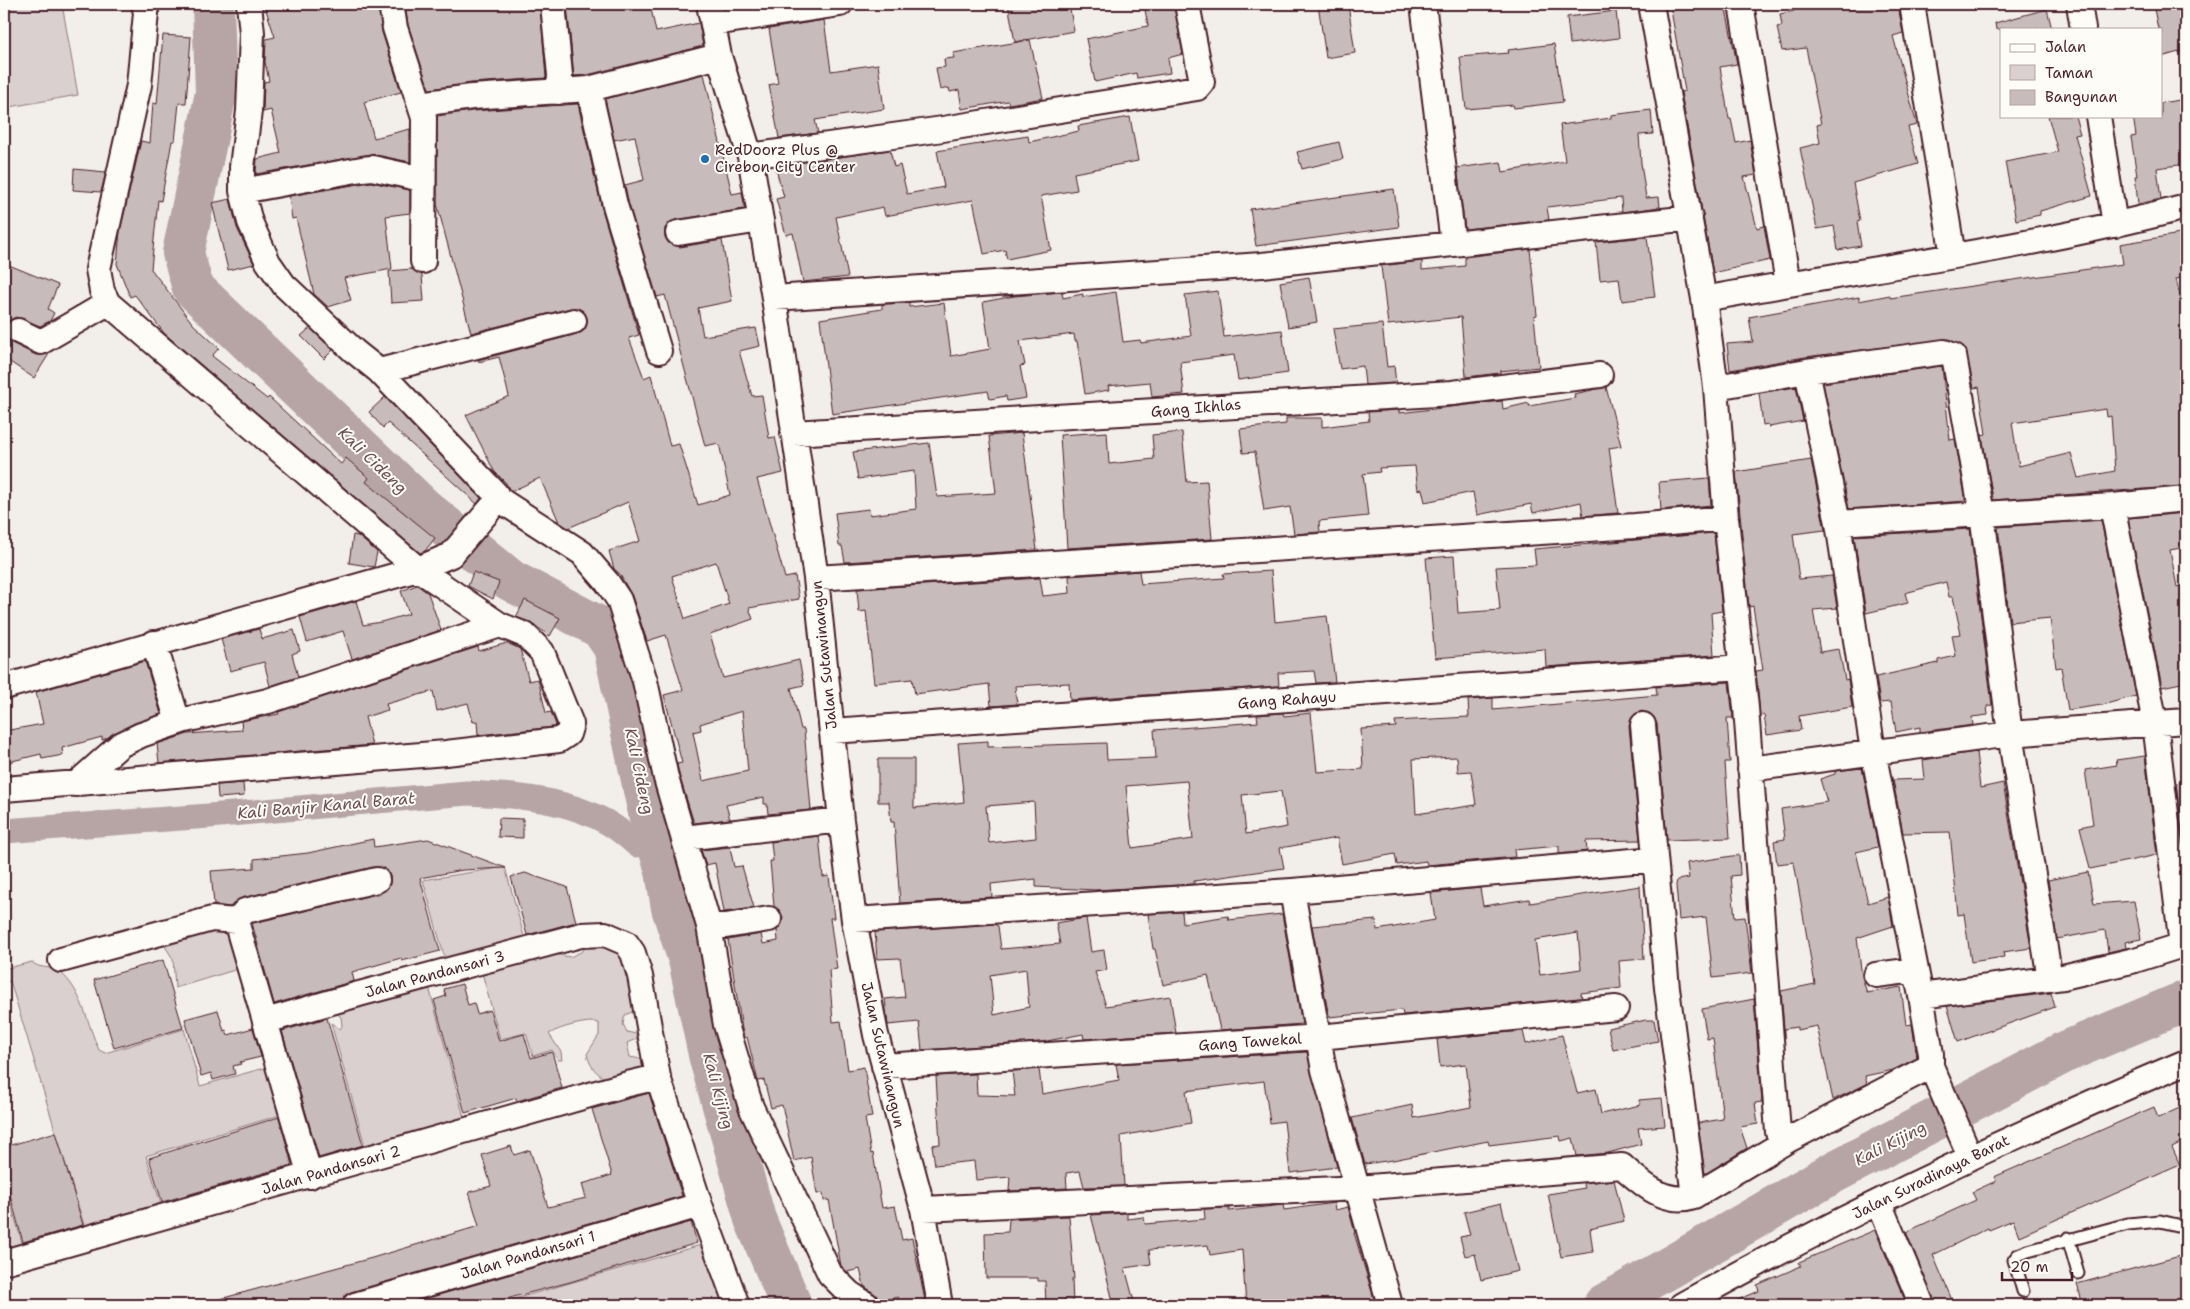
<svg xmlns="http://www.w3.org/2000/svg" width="2190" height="1309" font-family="'Shantell Sans',sans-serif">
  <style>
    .green { fill: #d9d0cf; stroke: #92787d }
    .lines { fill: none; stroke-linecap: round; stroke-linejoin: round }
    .canal { stroke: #b7a5a6; stroke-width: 25 }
    .river { stroke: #b7a5a6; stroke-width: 42 }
    .building { fill: #c8bbbb; stroke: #4a1f2b; fill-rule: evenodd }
    .service-casing { stroke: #4a1f2b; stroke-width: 15 }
    .minor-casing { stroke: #4a1f2b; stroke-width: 28 }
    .service { stroke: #fdfcf7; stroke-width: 11 }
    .minor { stroke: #fdfcf7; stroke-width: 24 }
    .poi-dot { fill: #1f6fb2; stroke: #fdfcf7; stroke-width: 2 }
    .labels { text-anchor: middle; stroke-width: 4; stroke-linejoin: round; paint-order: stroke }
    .poi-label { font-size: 15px; fill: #4a1f2b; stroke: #fdfcf7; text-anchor: start }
    .street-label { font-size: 15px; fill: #4a1f2b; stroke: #fdfcf7 }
    .water-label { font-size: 16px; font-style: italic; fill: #704e56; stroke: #fdfcf7 }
  </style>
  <rect width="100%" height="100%" fill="#f2efeb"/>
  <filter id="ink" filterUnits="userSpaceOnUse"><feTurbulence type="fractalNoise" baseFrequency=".02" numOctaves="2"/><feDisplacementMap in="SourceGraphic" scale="10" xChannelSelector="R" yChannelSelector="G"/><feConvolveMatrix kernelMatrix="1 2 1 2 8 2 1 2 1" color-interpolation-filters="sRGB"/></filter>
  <g filter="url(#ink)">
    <path class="green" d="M4,4H62L78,95L4,108Z
      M505,867L525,940L446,963L423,880Z
      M230,926L238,969L175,988L173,959L163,943Z
      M587,941L622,946L638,1001L632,1012L625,1015L623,1024L627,1032L636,1034L638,1038L627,1043L630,1057L646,1060L649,1068L607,1080C596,1073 590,1067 587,1054L599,1035V1023C589,1019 558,1028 549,1034L561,1052L562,1060H558L552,1050L533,1056L526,1033L500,1039L482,973L555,954L570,957L583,951Z
      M32,962C40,970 51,965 60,972C83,991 87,1024 99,1050L105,1053L184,1029L200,1086L271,1066L286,1111L280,1115L146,1156L164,1214L87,1235L10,981L4,983V969Z
      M429,987L466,1125L367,1153L331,1023L340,1029L342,1026L341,1017L335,1012Z
      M4,1180L23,1246L4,1255Z
      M704,1244L724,1305H494Z"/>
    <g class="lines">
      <path class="canal" d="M4,831L209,816L467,793C515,795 571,799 613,826C621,831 629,838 637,845"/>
      <path class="river" d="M213,4L216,93L183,253L193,288L423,508L510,580L601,628L614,647L650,818L666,871L672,908L689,960L710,1059L755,1219L791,1305
        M1604,1305L1836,1171L2065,1052L2186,1001"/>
    </g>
    <path class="building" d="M264,4H378L382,32L401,92L364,102L374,138L410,129V162L371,154L256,174L257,159L281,153L271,110L263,112L264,82L269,81L265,62L266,39L275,37Z
      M405,4H540L546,78L471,83L429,89L408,25Z
      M572,4H650L656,32L699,23L703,46L587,75L574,76L567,5Z
      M1008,4H1069L1074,31L1015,42Z
      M1144,4H1174L1183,54L1168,58L1170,73L1137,78L1136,73L1095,82L1086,39L1148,26Z
      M1318,4H1348L1355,53L1326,58Z
      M1703,4H1725L1737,64L1720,67L1729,119H1731L1736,143L1750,140L1756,175L1744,177L1757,228L1764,226L1770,260L1713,273L1681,92L1685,91L1671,10Z
      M1793,4H1897L1899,11L1903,33L1893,36L1917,125L1908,127L1918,164L1853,183L1860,221L1857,222L1861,246L1838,250L1834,226L1817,229L1800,148L1820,143L1817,125L1821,124L1806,48L1782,51L1777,27L1782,26L1780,14L1794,11Z
      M2153,4H2186V50L2161,57V29H2158Z
      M2047,9L2052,29H1996L1995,23Z
      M1616,11L1619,38L1570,44L1567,17Z
      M824,20L831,71L878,64L884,109L815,120L818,133L779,138L769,85L778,83L769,29Z
      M163,35L191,37L186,103H179L175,141H172L161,201L158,200L151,269L193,324L219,348L212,356L267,399L269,397L341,464L346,458L369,478L366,482L435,538L425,551L420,553L164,333L135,295L130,297L117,264L120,231L141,141L150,143L153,103L157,104Z
      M1030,40L1043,98L1009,104L1008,101L962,109L959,90L950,92L949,88L940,90L936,68L945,67L944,59L954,58L953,53Z
      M1554,44L1563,102L1514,108L1513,105L1466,109L1460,57L1509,53L1508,50Z
      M704,74L732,194L742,192L745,209L675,220L665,228V236L668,242L680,247L722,240L732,301L698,308L703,336L756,328L760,346L739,351L752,396L762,395L769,438L775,437L783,473L757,479L785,578L795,576L799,599L749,608L753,619L710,634L723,678L799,660L804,685L791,688L801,729H804L811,810L768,814L767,804H764V797L726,805L730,819L694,823L679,775L677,764L682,763L664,695L683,690L666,635L647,641L632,596L619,573L614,569L609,551L640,541L628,502L568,528L559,522L540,478L512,491L509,489L506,483L494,471L466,415L509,396L499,357L479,362L478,360L577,334L584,330L587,318L583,311L571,308L471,333L437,204V116L473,111L578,104L602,209L639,335L629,338L644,378L651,375L670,446L679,444L698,505L730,495L719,443L705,446L665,295L657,297L628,202L625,185L644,180L635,136L614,140L605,99ZM716,562L729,604L685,619L672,576ZM742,711L748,771L703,781L693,732L701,730L700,724Z
      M2186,99V164L2157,168L2161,199L2138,204L2135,176H2137L2131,137L2136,136L2133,116H2161V103Z
      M1651,110L1653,134L1639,135L1641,163L1646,198L1659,197L1660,207L1622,212L1621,198L1547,207L1549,220L1465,229L1457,168L1501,162L1503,172L1565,161L1560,125L1611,118V115Z
      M2048,116H2075L2080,134L2075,135L2092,196L2040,211V215L2016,220L2005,162L2058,152Z
      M1130,117L1138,161L1074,173L1077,190L1041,196L1051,250L1007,259L1005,250L984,254L973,200L885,216L883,207L836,217L848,277L803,282L793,233L786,235L776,199L784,197L775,166L890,150L894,167L900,165L907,194L944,187L937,151L1028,136L1029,142L1079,131L1078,126Z
      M1339,142L1343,159L1302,169L1297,152Z
      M74,169L106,172L101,192L73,190Z
      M371,182L410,190V213L386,216L392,269L344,278L351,300L328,307L314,294L296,218L292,219L289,196Z
      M1394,189L1399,227L1256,246L1250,209Z
      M230,199L237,228L254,264L228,270L212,203Z
      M2186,233V277L2176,279L2186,320V486L1993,500L1982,435L1986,434L1979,387L1974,388L1965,348L1949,339L1805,357L1730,370L1727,344L1753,342L1749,317L1859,297V301L1890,295V298L2123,264L2120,244ZM2106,409L2107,417L2111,416L2115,471L2078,478L2071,453L2019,466L2012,423Z
      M1647,237L1655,297L1622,301L1619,278L1600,280L1596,242Z
      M1530,249L1537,315L1534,316L1539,367L1500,371V373L1466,377L1461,317L1388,325L1381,266L1422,261V270L1465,266V257Z
      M4,263L58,285L48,309L54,313L50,321L40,326L16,317L10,320L5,326L6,338L12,343L36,355L49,354L34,378L4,358Z
      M412,269L422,275L424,301L391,303L389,271Z
      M1309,277L1317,322L1288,327L1280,282Z
      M1218,291L1224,337L1282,330L1288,373L1238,380L1234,355L1180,362L1184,394L1152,397L1150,382L1108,386L1109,390L1085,394L1077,341H1075L1074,334L1020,341L1025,365L1020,366L1026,398L1007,401L1006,396L990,399L988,391L832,414L820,319L882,309V304L909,303V307L944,303L951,356L990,349L983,302L1014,296L1062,292L1063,298L1083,294V297L1116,292L1123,342L1140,340L1141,343L1191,336L1185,295Z
      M1382,324L1387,367L1394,366L1396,383L1365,385L1363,366L1340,369L1333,329Z
      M310,328L333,350L324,359L301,336Z
      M1942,366L1950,440L1955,439L1966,501L1849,509L1823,383Z
      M1606,387L1621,446L1609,448L1618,513L1583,516L1581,502L1533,513L1531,504L1477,515L1473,492L1425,502L1422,489L1418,490L1415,466L1379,468L1380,472L1363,474L1368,516L1319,521L1320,532L1294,534L1290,507L1264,511L1255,452L1243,453L1240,429L1286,424V418H1322V427L1369,421L1368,412L1399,410V413L1502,401L1503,409L1529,403V406L1575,398L1574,394Z
      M1796,387L1803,421L1769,427L1768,424L1763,425L1759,393Z
      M385,397L481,498L477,504L388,423L383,428L369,412Z
      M1107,432L1109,464L1154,459L1152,435L1182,432L1187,482L1207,481L1212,539L1067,548L1060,435Z
      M1022,433L1037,550L845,562L842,546H839L835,513L869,509L870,515L916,509L914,471L858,479L853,452L929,443L937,497L996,493L989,436Z
      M1811,460L1825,530L1793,534L1799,579L1832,576L1837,608L1813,610L1820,652L1839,649L1845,680L1848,679L1852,707L1799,716L1801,730L1767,735L1764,715L1760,716L1756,671L1763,670L1753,606L1749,607L1736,472Z
      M1709,478L1711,505L1661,510L1659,482Z
      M2186,513V547L2170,550L2177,587L2186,584V682L2162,687L2128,518Z
      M2101,520L2136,696L2102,705L2068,710L2061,667L2056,668L2050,618L2010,622L1998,527Z
      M1970,529L1992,705L1987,706L1988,715L1972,717L1973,725L1920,732V727L1896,732L1891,702L1880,703L1876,677L1938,663V660L1956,656L1952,635L1961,634L1953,597H1949L1946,582L1905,593L1908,603L1866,613L1854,536Z
      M1714,533L1722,611L1711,613L1714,655L1546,667L1545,649L1435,658L1426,558L1454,556L1458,613L1500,610L1496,567L1536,565L1534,549Z
      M353,535L358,536L377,552L374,567L349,563Z
      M1139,571L1141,584L1224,578L1223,574L1271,571L1275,622L1327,616L1335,682L1316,683L1314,671L1278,673L1279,686L1070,700L1069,683L1015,686L1017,704L991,706L989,684L915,694L912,679L874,683L866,611L859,612L857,589L1040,578L1043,596L1070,593L1069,576Z
      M473,572L499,582L493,599L468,586Z
      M417,585L428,593L441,630L352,659L343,631L307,642L300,617L356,601L363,625L381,622L409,614L401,591Z
      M525,600L560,618L550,636L530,622L516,617Z
      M259,629L262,639L294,630L300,651L292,654L298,677L270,686L264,662L230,671L221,639Z
      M507,643L520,649L529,681L538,679L546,713L551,712L556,725L554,727L478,735L477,721L473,722L468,703L437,711L433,691L386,704L388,710L365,717L372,745L159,763L157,744L188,734L242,730L241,721L279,714L278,712L459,653L478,647L479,651Z
      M145,661L161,714L135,723L107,738L102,740V737L62,748L63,755L42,759L41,754L4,763V731L43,724L36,692Z
      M1729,682L1733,718H1727L1730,762H1725L1730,838L1667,840L1657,724L1654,717L1642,711L1635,714L1629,726L1640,840L1586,841L1587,851L1559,854V846L1514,850L1515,857L1427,865L1426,861L1397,865L1395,854L1342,864L1337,838L1280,848L1284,868L1194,881V884L1095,890L1036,887V879L991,884L992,897L900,903L894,822H891L889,802H878V759H914V808L964,802L958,743L988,741V747L1106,743L1107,760L1156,758L1154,730L1258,722L1257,715L1283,713L1284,716L1311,713L1317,772L1363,769L1361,729L1396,727L1395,721L1469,717L1468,700L1493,698V710L1657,695L1656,687ZM1457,757L1458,772L1471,771L1476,805L1416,814L1413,759ZM1187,781L1193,839L1132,848L1126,786ZM1281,791L1287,827L1246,834L1242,795ZM1034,802L1036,838L989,843L986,806Z
      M1976,752L1980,788L2003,783L2031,948L2003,952L2004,957L1971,962L1964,914L1958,915L1950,832L1903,833L1893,780L1925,779L1923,760Z
      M2145,756L2157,855L2090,869L2080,827L2093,824L2085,770L2117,765L2116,760Z
      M1862,768L1878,847L1856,852L1868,903L1888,897L1893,926L1857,938L1862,977L1867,993L1901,987L1906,1025L1912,1024L1917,1058L1893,1070L1865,1076L1867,1084L1833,1100L1817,1026L1797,1030V1027L1784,1029L1781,991L1815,984L1794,862L1777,864L1774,841L1785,839L1781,809L1827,802L1820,779L1835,774V771Z
      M2186,781V850H2184L2176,783Z
      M243,783L244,796L218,798L217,785Z
      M499,818L523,819V838L498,837Z
      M819,836L823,877L829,876L834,918H830L837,969L829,970L833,1022L841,1021L848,1070L864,1067L872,1117L865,1118L871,1154L873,1153L882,1208L895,1206L902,1240L912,1238L926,1305H900L898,1297L880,1301L875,1294L864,1286L860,1269L847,1272L841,1266L829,1200L824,1201L823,1193L817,1194L811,1157L794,1161L782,1105L771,1108L764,1080L758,1081L747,1037L744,1038L742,1029L728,940L761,934L763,944L778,941L777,930L782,924L783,917L780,911L774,906L770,861H773L771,842Z
      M373,839L374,847L428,839L506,868L463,870L420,878L440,951L402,961L401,958L352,972L354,981L274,1004L252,923L380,893L390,884V876L381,867H374L242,898L230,907L214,905L211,871L254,868V859L308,853Z
      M730,847L734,867L742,866L754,908L724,912L715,863L706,865L701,850Z
      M1739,855L1740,875L1731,876L1735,918L1745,917L1752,973L1713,978L1706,917L1679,920L1676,885L1677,880L1689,878L1687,863Z
      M2088,872L2094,904L2134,901L2141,939L2125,942L2126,948L2108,952L2105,930L2057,939L2048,880Z
      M525,873L567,887L576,922L527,935L511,877Z
      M1640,886L1644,959L1619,961L1621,988L1581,993L1582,998L1403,1015L1402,1010L1329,1017L1312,926L1376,920L1377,930L1435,920L1431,893L1480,888L1483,906L1529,899L1530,903ZM1578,933L1581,969L1540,975L1535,940Z
      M1182,912L1183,923L1228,916L1229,920L1282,914L1302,1024L1220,1030L1208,975L1163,985L1155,949H1153L1148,914Z
      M1086,918L1091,952L1104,950L1107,970L1095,972L1106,1006L1170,996L1176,1033L1084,1039L1083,1034L1042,1042L922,1050L919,1022L888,1025L885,999L905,997L900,958L877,959L875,932L994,924L998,926L1001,949L1060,944L1056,923ZM1026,969L1029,1007L994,1015L990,975Z
      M163,960L183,1028L114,1048L94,980Z
      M462,984L468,1005L474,1003L477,1014L490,1010L499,1041L524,1034L531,1058L552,1052L562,1088L517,1101L516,1098L465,1113L434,1000L446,996L444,989Z
      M2051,993L2055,1007L1958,1042L1947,1006Z
      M1754,999L1762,1102L1755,1103L1758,1124L1740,1127L1747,1148L1705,1174L1698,1123L1723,1119L1713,1038L1707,1039L1702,1009Z
      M218,1010L224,1031L226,1030L228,1035L253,1028L261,1057L240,1062L241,1064L233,1066L235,1074L213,1080L211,1073L201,1076L185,1019Z
      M327,1018L363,1145L319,1158L282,1031Z
      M1646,1020H1654L1658,1041L1613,1050L1608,1028Z
      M1523,1031L1526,1044L1562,1035L1577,1093L1596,1089L1601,1114L1640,1105L1639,1100L1662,1098L1665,1126L1638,1128L1641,1144L1608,1153L1577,1156L1573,1138L1561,1141L1560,1136L1489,1145L1488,1141L1393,1160L1365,1164L1352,1118L1412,1105L1414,1118L1471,1107L1466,1064L1440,1067L1437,1039Z
      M1307,1052L1337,1167L1290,1173L1284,1121L1270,1123L1264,1081L1186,1091L1191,1123L1121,1136L1124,1186L1084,1187L1080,1171L1066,1173L1067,1188L1009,1191L1010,1177L976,1180L974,1161L935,1165L932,1145L940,1144L936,1076L976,1074L977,1095L1015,1096L1012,1071L1039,1069L1042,1094L1119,1080L1116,1064Z
      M649,1093L682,1196L351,1292L345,1296L342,1305H217L216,1300L372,1258L479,1226L469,1192L491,1186L482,1155L511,1146L514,1155L530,1150L548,1207L586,1198L582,1184L612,1175L592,1109Z
      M2186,1105V1140L2172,1147L2180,1165L2019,1236L2013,1220L1989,1230L1988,1228L1933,1255L1954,1305H1936L1906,1232L1976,1200L1972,1192L1996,1181L1994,1177L2154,1107L2158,1118Z
      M279,1117L292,1165L162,1202L149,1158Z
      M56,1132L83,1225L23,1242L4,1173V1147Z
      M1614,1180L1624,1221L1590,1229L1593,1252L1561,1257L1548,1194L1585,1188L1583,1183Z
      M1334,1203L1335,1210L1348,1207L1355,1233H1354L1375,1302L1361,1305H1246L1242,1250L1210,1255L1208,1245L1149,1250L1151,1264L1125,1268L1135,1305H1114L1091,1215L1127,1213V1219L1144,1217L1145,1224L1205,1219L1204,1209L1229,1208V1211L1283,1205L1284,1210Z
      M1501,1203L1518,1271L1481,1280L1475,1254L1465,1256L1460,1237L1470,1235L1464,1212Z
      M1069,1216L1074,1279H1072L1073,1305H1046L1045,1281H1038V1278H986L985,1233L1008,1232L1009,1219Z
      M691,1222L697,1243L570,1282L483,1305H404Z
      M1875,1230L1907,1305H1726L1759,1291L1757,1285L1801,1266L1799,1262Z
      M2180,1256L2186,1279V1305H2083L2077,1284Z"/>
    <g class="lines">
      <defs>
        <path id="service" d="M2068,1238L2078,1273
          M2023,1291L2014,1260L2018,1255L2028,1251L2128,1224L2160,1221L2186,1227"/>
        <path id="minor" d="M391,4L395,28L424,118L423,261
          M553,4L560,75L559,92
          M709,4L719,56L750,156L774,298L816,578L841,820L854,920L876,1035L923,1209L940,1305
          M1423,4L1453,243
          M1651,4L1704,299L1716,387L1726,518L1746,708L1778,1132
          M1741,4L1788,283
          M1912,4L1953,256
          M2079,4L2083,29
          M714,23L840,4
          M589,89L615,205L659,351
          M420,104L472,97L589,89L719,56
          M2098,116L2115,225
          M750,156L943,129L1197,88L1202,82L1187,4
          M242,191L362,169L372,168L422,179
          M678,233L761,220
          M774,298L1262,265L1690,218
          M1704,299C1865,269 2028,249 2186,207
          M18,331L41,342L108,303
          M379,371L574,321
          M1807,371L1838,523
          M1716,387L1807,371L1944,352L1954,356L1982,514L2010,734L2050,979
          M793,433L1452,393L1600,375
          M497,498L582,553L607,582L619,600L645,681L666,778L709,926L726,1025L751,1107L830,1274L849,1293L867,1305
          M2112,506L2155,723L2182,946
          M816,578L1635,526L1726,518
          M154,643L178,722
          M4,687L418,569L451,555L497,501L496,494L379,371L354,351L284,285L268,262L250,222L242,191V167L249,111L252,33L249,4
          M1643,725L1667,988L1694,1196
          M832,731L1742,667
          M1750,769L2010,734L2186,721
          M76,784L120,745L141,735L185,720L268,701L500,625
          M4,789L446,753L559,740L568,734L571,724L542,652L525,635L500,625L418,569L108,303L102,291L98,269L139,85L146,13L144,4
          M684,838L841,820
          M1292,891L1324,1070L1390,1305
          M854,920L1292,891L1655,859
          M709,926H726L769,919
          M61,960L212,919L236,921
          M1876,975L1915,970
          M1921,996L2063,977L2135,960L2186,944
          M266,1021L359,994L581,935L605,934L626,943L633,953L640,976L658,1077L700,1205L737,1305
          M884,1066L1319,1037L1616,1008
          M1970,1156L1931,1066V1054L1921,996L1873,751L1838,523L2112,506L2186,499
          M310,1176L236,921L245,911L377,880
          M1879,1203L1922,1305
          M923,1209L1358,1188L1622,1166C1642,1184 1666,1206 1694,1196L1790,1139L1931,1066
          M4,1262L628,1084L658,1077
          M355,1305L700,1205
          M1682,1305C1845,1214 2014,1134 2186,1062"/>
      </defs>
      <use href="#service" class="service-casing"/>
      <use href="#minor" class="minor-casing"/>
      <use href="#service" class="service"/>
      <use href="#minor" class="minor"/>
    </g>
  </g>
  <circle class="poi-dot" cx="705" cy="159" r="5"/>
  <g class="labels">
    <g class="poi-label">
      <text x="715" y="155">RedDoorz Plus @<tspan x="715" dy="17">Cirebon City Center</tspan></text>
    </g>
    <g class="street-label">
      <text transform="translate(1196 408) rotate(-5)" y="5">Gang Ikhlas</text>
      <text transform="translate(824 655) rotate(-96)" y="5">Jalan Sutawinangun</text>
      <text transform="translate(1287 700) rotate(-4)" y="5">Gang Rahayu</text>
      <text transform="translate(435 974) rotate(-15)" y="5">Jalan Pandansari 3</text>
      <text transform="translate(1250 1042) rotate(-4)" y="5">Gang Tawekal</text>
      <text transform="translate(883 1055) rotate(77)" y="5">Jalan Sutawinangun</text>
      <text transform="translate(331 1170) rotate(-16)" y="5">Jalan Pandansari 2</text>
      <text transform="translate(1931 1177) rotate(-26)" y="5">Jalan Suradinaya Barat</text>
      <text transform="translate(528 1255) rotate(-16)" y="5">Jalan Pandansari 1</text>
    </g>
    <g class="water-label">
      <text transform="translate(373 460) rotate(44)" y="6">Kali Cideng</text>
      <text transform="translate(640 771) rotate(78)" y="6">Kali Cideng</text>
      <text transform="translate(326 805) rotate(-5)" y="6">Kali Banjir Kanal Barat</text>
      <text transform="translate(719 1091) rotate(75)" y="6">Kali Kijing</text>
      <text transform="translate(1890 1143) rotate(-27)" y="6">Kali Kijing</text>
    </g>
  </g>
  <rect width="2190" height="1309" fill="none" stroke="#fdfcf7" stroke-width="20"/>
  <rect x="10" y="10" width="2170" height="1289" fill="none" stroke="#4a1f2b" stroke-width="2" filter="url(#ink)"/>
  <rect x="2000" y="28" width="162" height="90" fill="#fdfcf7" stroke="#b5a4a5"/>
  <rect x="2010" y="44" width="25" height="8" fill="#fdfcf7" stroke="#b5a4a5"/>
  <text x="2045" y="52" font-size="15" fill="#4a1f2b">Jalan</text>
  <rect x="2010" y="65" width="25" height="15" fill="#d9d0cf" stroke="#b5a4a5"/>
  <text x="2045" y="78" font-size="15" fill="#4a1f2b">Taman</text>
  <rect x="2010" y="90" width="25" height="15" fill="#c8bbbb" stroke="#b5a4a5"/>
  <text x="2045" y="102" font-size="15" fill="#4a1f2b">Bangunan</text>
  <path d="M2002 1272v8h70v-8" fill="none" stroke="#4a1f2b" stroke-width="2.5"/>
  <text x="2010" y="1272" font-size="15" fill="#4a1f2b" stroke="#fdfcf7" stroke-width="4" paint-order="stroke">20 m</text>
</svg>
